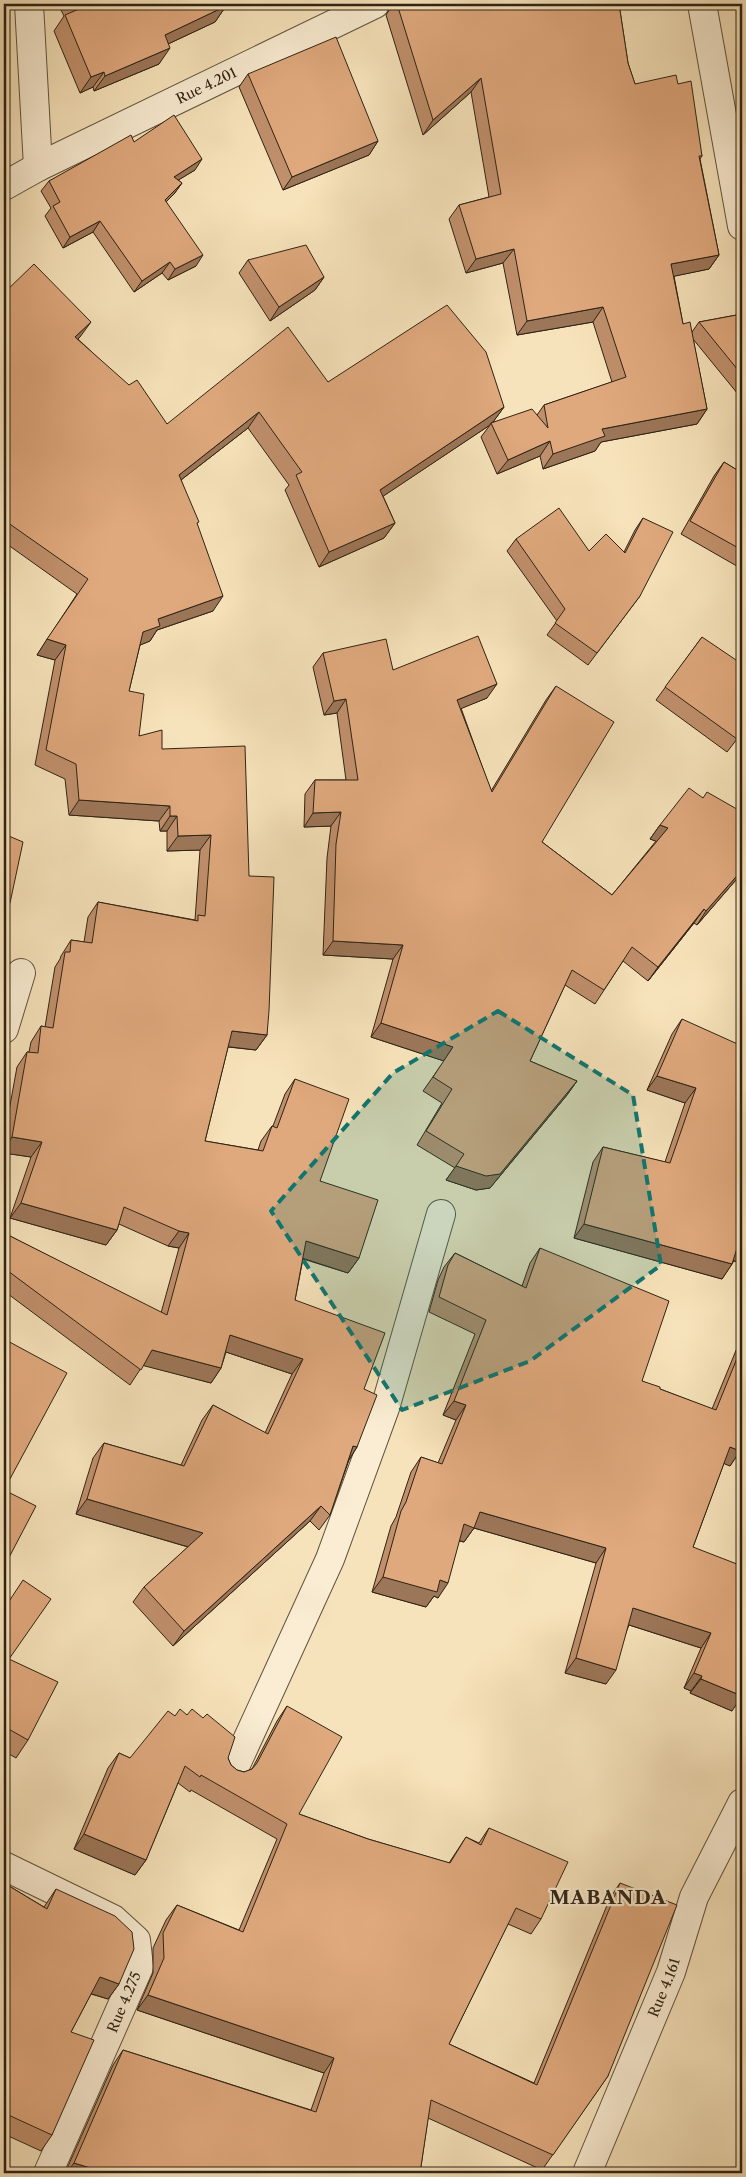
<svg xmlns="http://www.w3.org/2000/svg" width="746" height="2177" font-family="'Libre Caslon Text',serif">
  <style>
    .lines { fill: none; stroke-linecap: round; stroke-linejoin: round }
    .minor-casing { stroke: #60533e; stroke-width: 30 }
    .minor { stroke: #faedd3; stroke-width: 28 }
    .wall { fill: #c0906c; stroke: #2e2314 }
    .shaded-wall { fill: #9c7658; stroke: #2e2314 }
    .building { fill: #dfa87d; stroke: #2e2314 }
    .marked { fill: #0f766e; fill-opacity: 0.2; stroke: #0f766e; stroke-width: 4; stroke-dasharray: 10 6; stroke-linejoin: round }
    .labels { text-anchor: middle; stroke-width: 4.5; stroke-linejoin: round; paint-order: stroke }
    .street-label { font-size: 14px; fill: #2e2314; stroke: #faedd3 }
    .district-label { font-size: 19px; font-weight: bold; letter-spacing: 1px; fill: #2e2314; stroke: #faedd3 }
  </style>
  <rect width="100%" height="100%" fill="#f7e3bb"/>
  <filter id="stains"><feTurbulence type="fractalNoise" baseFrequency=".004" numOctaves="4"/><feColorMatrix values="0 0 0 0 .2 0 0 0 0 .09 0 0 0 0 .02 0 0 0 .5 -.17"/></filter>
  <radialGradient id="worn" r=".72"><stop offset=".6" stop-color="#630" stop-opacity="0"/><stop offset="1" stop-color="#630" stop-opacity=".3"/></radialGradient>
  <g class="lines">
    <defs>
      <g id="minor">
        <path d="M29,4L38,167"/>
        <path d="M702,4L742,226"/>
        <path id="s1" d="M4,186L38,167L375,4"/>
        <path d="M4,1029L21,973"/>
        <path d="M233,1771L330,1559L385,1408L441,1214"/>
        <path d="M4,1866L113,1919L136,1940L139,1967L48,2173"/>
        <path id="s2" d="M587,2173L671,1972L694,1897L742,1803"/>
      </g>
    </defs>
    <use href="#minor" class="minor-casing"/>
    <use href="#minor" class="minor"/>
  </g>
  <path class="wall" d="M58,4H225L226,6L215,22L168,44L159,64L94,91L93,87L80,93L54,31L64,16Z
    M393,4H619L628,63L635,84H678L702,156L700,159L719,255L709,269L674,276L683,324L692,332L699,322L742,314V399L693,339L707,409L697,424L601,442L595,451L543,469L540,456L497,474L481,437L490,425L383,496L395,523L384,538L319,567L285,490L289,485L248,428L181,480L197,524L213,611L157,630L150,641L140,645L129,691L139,736L162,749L249,876L267,1035L256,1050L228,1047L205,1141L258,1150L261,1141L272,1126H273L285,1094L295,1079L320,1181L359,1258L348,1273L303,1259L295,1300L364,1389L357,1447L349,1460L330,1515L319,1530L310,1521L173,1646L133,1602L144,1587L188,1547L76,1514L93,1458L104,1443L181,1465L202,1420L213,1405L265,1433L292,1374L226,1352L221,1368L211,1383L143,1365L130,1385L4,1291V1233L161,1313L179,1248L168,1246L119,1224L117,1230L106,1245L10,1218L31,1157L4,1153V1138L17,1067L27,1052H29L31,1042L41,1026L45,1027L55,967L60,959L61,956L71,940L84,942L88,917L98,902L195,920L200,850L167,851V831H160L159,821L69,815L65,779L35,765L55,660L37,655L77,594L4,542V293L80,337L78,339L167,424L328,382L504,407L493,422L537,415L544,405L612,382L593,322L517,335L503,263L466,273L449,219L459,205L489,197L471,92L423,135L386,15Z
    M248,74L378,141L369,155L283,190L239,87Z
    M134,142L195,170L178,180L182,183L174,194L166,202L196,266L168,280L162,273L134,292L93,232L63,248L45,216L51,208L41,191L49,181Z
    M248,260L324,277L315,290L270,321L239,273Z
    M724,462L742,473V569L681,534L714,476Z
    M643,518L640,596L588,665L547,635L557,621L507,551L516,539L589,551L624,552L635,530Z
    M702,637L737,739L727,752L656,700Z
    M323,653L393,670L487,698L461,708L491,791L546,700L556,686L542,842L612,895L656,841L650,839L660,825L703,798L742,812V873L697,925L694,923L648,981L623,961L595,1004L565,985L530,1061L577,1081L567,1095L490,1188L476,1190L446,1180L455,1168L417,1145L442,1103L423,1091L444,1061L371,1037L393,959L323,955L327,858L331,826L304,827L305,794L315,780H346L337,713L324,715L313,667Z
    M682,1019L742,1263L734,1261L722,1279L574,1238L593,1162L603,1147L665,1162L685,1103L647,1090L672,1034Z
    M540,1248L642,1381L660,1389L712,1409L737,1348L742,1341L740,1451L730,1466L724,1463L693,1547L732,1711L690,1693L691,1691L684,1688L701,1648L629,1625L606,1684L565,1673L596,1563L474,1528L464,1542L459,1541L438,1598L434,1596L426,1607L372,1592L391,1526L396,1517L411,1472L421,1457L438,1463L456,1420L443,1415L475,1334L429,1312L438,1280L444,1267L455,1253L522,1286L530,1263Z
    M4,1609L9,1659L28,1740L16,1758L4,1751Z
    M287,1706L299,1814L368,1839L449,1863L466,1837L479,1843L489,1828L541,1919L531,1934L508,1924L449,2044L534,2083L610,1898L620,1883L608,2076L542,2170L428,2118L420,2173H65L113,2065L123,2050L311,2110L324,2073L137,2010L153,1973V1948L166,1920L177,1905L239,1930L277,1839L191,1790L190,1792L178,1783L146,1860L135,1875L74,1849L108,1768L119,1753L130,1758H228L231,1765L237,1770L244,1772L252,1769L277,1721Z
    M4,1883L44,1907L56,1889L119,1984L108,1999L91,1994L71,2032L52,2135L41,2151L4,2134Z"/>
  <path class="shaded-wall" d="M226,6L215,22L153,51L165,35Z
    M170,48L159,64L94,91L105,76Z
    M104,72L93,87L80,93L91,77Z
    M481,78L471,92L423,135L433,120Z
    M378,141L369,155L283,190L292,177Z
    M202,159L195,170L167,187L174,177Z
    M182,183L174,194L157,211L165,200Z
    M100,221L93,232L63,248L70,237Z
    M514,249L503,263L466,273L476,259Z
    M203,255L196,266L168,280L175,269Z
    M719,255L709,269L661,279L671,264Z
    M170,262L162,273L134,292L142,281Z
    M324,277L315,290L270,321L279,307Z
    M603,307L593,322L517,335L527,321Z
    M91,322L80,337L64,352L75,337Z
    M504,407L493,422L491,423L490,425L370,505L380,490Z
    M707,409L697,424L601,442L595,451L543,469L553,454L602,429Z
    M259,412L248,428L168,490L179,475Z
    M550,441L540,456L497,474L508,460Z
    M395,523L384,538L319,567L329,552Z
    M223,596L213,611L157,630L150,641L133,648L143,632L158,619Z
    M47,639L66,645L55,660L37,655Z
    M497,684L487,698L448,714L457,700Z
    M346,699L337,713L324,715L334,701Z
    M79,800L170,806L159,821L69,815Z
    M341,812L331,826L304,827L313,813Z
    M170,816H177L167,831H160Z
    M660,825L668,828L658,842L650,839Z
    M211,835L200,850L167,851L178,836Z
    M742,870V873L697,925L706,911Z
    M5,902L10,903L4,912V905Z
    M704,909L694,923L648,981L658,967Z
    M333,941L403,945L393,959L323,955Z
    M381,1023L453,1047L444,1061L371,1037Z
    M232,1031L267,1035L256,1050L222,1046Z
    M657,1076L696,1088L685,1103L647,1090Z
    M577,1081L567,1095L490,1188L476,1190L446,1180L456,1166Z
    M12,1137L42,1142L31,1157L4,1153V1149Z
    M21,1203L117,1230L106,1245L10,1218Z
    M584,1224L732,1264L722,1279L574,1238Z
    M179,1231L189,1233L179,1248L168,1246Z
    M306,1241L359,1258L348,1273L296,1256Z
    M738,1245L742,1246V1263L728,1259Z
    M230,1335L303,1359L292,1374L220,1350Z
    M152,1350L221,1368L211,1383L141,1365Z
    M454,1401L466,1405L456,1420L443,1415Z
    M353,1446L357,1447L347,1463Z
    M730,1447L740,1451L730,1466L720,1462Z
    M87,1499L203,1533L192,1548L76,1514Z
    M321,1506L310,1521L173,1646L184,1631Z
    M480,1512L606,1548L596,1563L474,1528L464,1542L454,1539L464,1524Z
    M383,1577L440,1580L448,1583L438,1598L434,1596L426,1607L372,1592Z
    M633,1608L711,1633L701,1648L623,1623Z
    M576,1658L616,1670L606,1684L565,1673Z
    M694,1673L702,1676L691,1691L684,1688Z
    M701,1679L742,1696L732,1711L690,1693Z
    M84,1834L146,1860L135,1875L74,1849Z
    M100,1977L119,1984L108,1999L89,1993Z
    M148,1995L334,2058L324,2073L137,2010Z
    M74,2163L107,2173H66Z"/>
  <path class="building" d="M4,4H5L7,33H4Z
    M77,4H225L226,6L165,35L170,48L105,76L104,72L91,77L65,15L79,9Z
    M397,4H619L628,63L635,84L676,75L678,84L691,81L702,156H699L719,255L671,264L683,324L690,322L707,409L602,429L605,436L553,454L550,441L508,460L491,423L532,409L548,428L544,405L626,377L603,307L527,321L514,249L476,259L459,205L501,194L481,78L433,120Z
    M336,37L378,141L292,177L248,74Z
    M4,38L6,54H4Z
    M174,115L202,159L174,177L182,183L165,200L203,255L175,269L170,262L142,281L100,221L70,237L53,206L60,202L49,181L131,135L134,142Z
    M306,245L324,277L279,307L248,260Z
    M34,264L91,322L75,337L129,385L137,380L167,424L288,327L328,382L447,305L486,352L504,407L380,490L395,523L329,552L296,475L302,472L259,412L179,475L199,522L197,523L223,596L158,619L160,626L143,632L129,691L144,694L139,736L162,730V749L245,746L249,876L274,877L269,1011L267,1035L232,1031L205,1141L263,1151L272,1126L277,1128L295,1079L349,1099L320,1181L378,1200L359,1258L306,1241L295,1300L385,1333L364,1389L377,1395L357,1447L353,1446L330,1515L321,1506L184,1631L144,1587L203,1533L87,1499L104,1443L184,1466L213,1405L268,1434L303,1359L230,1335L221,1368L152,1350L141,1370L4,1268V1233L167,1315L189,1233L179,1231L124,1207L117,1230L21,1203L42,1142L12,1137L27,1052L38,1053L41,1026L53,1028L65,952H70L71,940L92,943L98,902L198,921V915L205,916L211,835L178,836L177,816H170V806L79,800L76,764L46,750L66,645L47,639L88,579L4,520V293Z
    M742,314V375L699,322Z
    M724,462L742,473V550L690,521Z
    M559,508L589,551L606,534L625,553L643,518L673,532L640,596L597,653L555,623L565,609L516,539Z
    M478,636L497,684L457,700L492,792L556,686L614,722L542,842L612,895L668,828L660,825L689,788L703,798L707,792L742,812V870L706,911L704,909L658,967L632,947L604,990L572,970L530,1061L577,1081L500,1174L486,1176L456,1166L464,1154L426,1131L452,1089L433,1077L453,1047L381,1023L403,945L333,941L336,844L341,812L313,813L315,780H358L346,699L334,701L323,653L386,639L393,670Z
    M702,637L742,664V727L737,739L665,687Z
    M4,834L23,842L10,903L5,902L4,906Z
    M682,1019L742,1046V1246L738,1245L732,1264L584,1224L603,1147L670,1163L696,1088L657,1076Z
    M540,1248L669,1301L642,1381L660,1387V1389L716,1410L742,1346V1446L740,1451L730,1447L693,1547L742,1566V1696L701,1679L702,1676L694,1673L711,1633L633,1608L616,1670L576,1658L606,1548L480,1512L474,1528L464,1524L448,1583L440,1580L437,1592L383,1577L401,1511L406,1502L421,1457L442,1464L466,1405L454,1401L486,1320L439,1297L448,1265L455,1253L526,1288Z
    M4,1339L67,1373L4,1490L36,1506L4,1567Z
    M23,1580L51,1599L9,1659L58,1682L28,1740L5,1727L4,1730V1609Z
    M287,1706L342,1737L299,1814L368,1839L450,1863L466,1837L481,1845L489,1828L568,1862L541,1919L516,1908L449,2044L537,2085L620,1883L677,1905L608,2076L553,2155L431,2100L420,2173H107L74,2163L123,2050L316,2112L334,2058L148,1995L164,1958L163,1933L177,1905L243,1932L287,1824L201,1775L200,1777L185,1766L146,1860L84,1834L119,1753L130,1758L168,1711L175,1716L180,1709L187,1715L192,1709L203,1718L207,1714L235,1737L228,1758L231,1765L237,1770L244,1772L252,1769L257,1763Z
    M4,1883L47,1909L56,1889L115,1916L132,1932L134,1949L119,1984L100,1977L71,2032L94,2040L52,2135L4,2113Z"/>
  <path class="marked" d="M498,1011L633,1095L661,1265L530,1361L402,1410L271,1211L393,1073Z"/>
  <g class="labels">
    <g class="street-label">
      <text dy="5" stroke="none"><textPath href="#s1" startOffset="226">Rue 4.201</textPath></text>
      <text dy="5" stroke="none"><textPath href="#s2" startOffset="201">Rue 4.161</textPath></text>
      <text transform="translate(124 2002) rotate(-67)" y="5">Rue 4.275</text>
    </g>
    <g class="district-label">
      <text x="608" y="1904">MABANDA</text>
    </g>
  </g>
  <rect width="746" height="2177" fill="none" stroke="#f7e3bb" stroke-width="20"/>
  <rect x="5" y="5" width="736" height="2167" fill="none" stroke="#2e2314" stroke-width="2.5"/>
  <rect x="10" y="10" width="726" height="2157" fill="none" stroke="#2e2314"/>
  <rect width="100%" height="100%" filter="url(#stains)"/>
  <rect width="100%" height="100%" fill="url(#worn)"/>
</svg>
